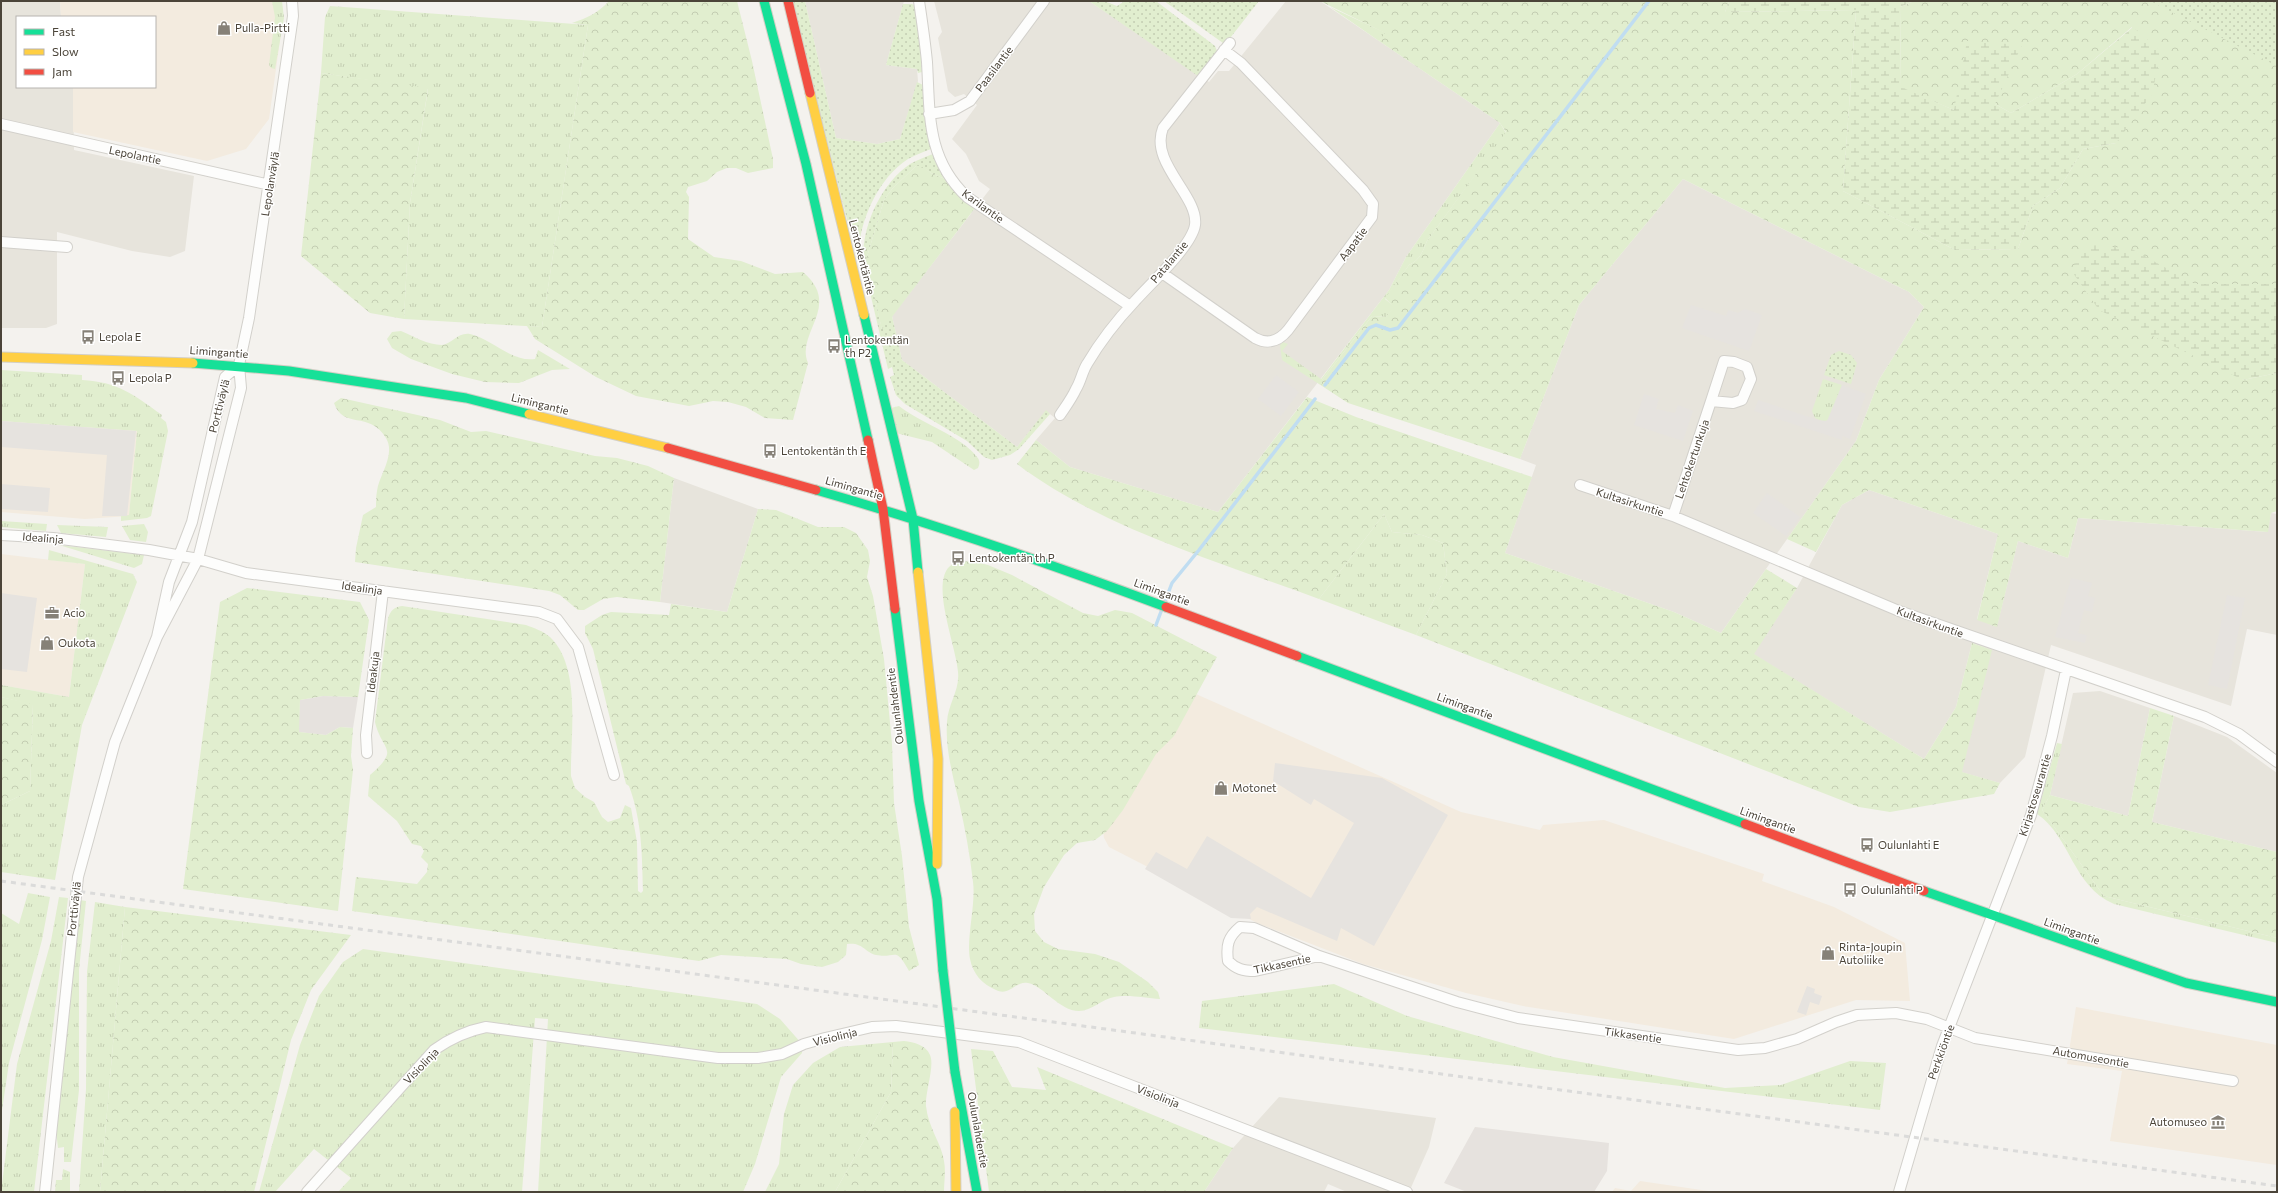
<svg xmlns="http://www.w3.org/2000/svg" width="2278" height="1193" font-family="Commissioner,sans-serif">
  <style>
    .residential { fill: #e7e4dc }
    .commercial { fill: #f3ebdf }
    .industrial { fill: #e6e2de }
    .grass { fill: url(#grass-tufts) }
    .forest { fill: url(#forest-crowns) }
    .wetland { fill: url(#wetland-marsh) }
    .park { fill: url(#park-dots) }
    .parking { fill: #e6e3df }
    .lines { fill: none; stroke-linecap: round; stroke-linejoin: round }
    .stream { stroke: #c0ddf1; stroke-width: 3.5 }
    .street-casing { stroke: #d2d0cb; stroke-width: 12 }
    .fast-casing { stroke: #d3cfc5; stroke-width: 11 }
    .slow-casing { stroke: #d3cfc5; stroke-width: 11 }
    .jam-casing { stroke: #d3cfc5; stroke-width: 11 }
    .street { stroke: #fdfdfc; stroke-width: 10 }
    .fast { stroke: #16e098; stroke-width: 9 }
    .slow { stroke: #ffcf43; stroke-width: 9 }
    .jam { stroke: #f24e42; stroke-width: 9 }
    .rail { stroke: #dbdbda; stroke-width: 3; stroke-dasharray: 5 5; stroke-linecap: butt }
    .fast-bridge-casing { stroke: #d3cfc5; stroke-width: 11; stroke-linecap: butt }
    .fast-bridge { stroke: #16e098; stroke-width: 9 }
    .labels { text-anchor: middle; stroke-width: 3; stroke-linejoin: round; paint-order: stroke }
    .poi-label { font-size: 11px; fill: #4b4439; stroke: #fff; text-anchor: start }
    .street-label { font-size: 11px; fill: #4b4439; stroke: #fff }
  </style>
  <defs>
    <pattern id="grass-tufts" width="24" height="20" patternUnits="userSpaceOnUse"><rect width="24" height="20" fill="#e1eecf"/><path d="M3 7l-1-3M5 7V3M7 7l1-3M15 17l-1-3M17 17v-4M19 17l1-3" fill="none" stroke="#c3cdb2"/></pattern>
    <pattern id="forest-crowns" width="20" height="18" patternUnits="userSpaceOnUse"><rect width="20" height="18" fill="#e1eecf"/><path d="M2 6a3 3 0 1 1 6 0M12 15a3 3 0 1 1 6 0" fill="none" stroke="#c3cdb2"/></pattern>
    <pattern id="wetland-marsh" width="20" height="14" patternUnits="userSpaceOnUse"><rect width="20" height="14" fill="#e1eecf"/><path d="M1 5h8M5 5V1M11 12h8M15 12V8" fill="none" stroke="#c3cdb2"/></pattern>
    <pattern id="park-dots" width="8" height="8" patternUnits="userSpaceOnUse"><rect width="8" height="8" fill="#e1eecf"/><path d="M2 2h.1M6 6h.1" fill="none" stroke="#c3cdb2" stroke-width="1.8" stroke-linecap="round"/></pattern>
  </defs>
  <rect width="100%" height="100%" fill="#f4f2ee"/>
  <path class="residential" d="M1,1H60L61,17H17V87H73L74,150L194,176L185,251L170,257L132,251L57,232V324L46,328H1Z
    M805,1H904L886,65L917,69L918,81L900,139L877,144L836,138Z
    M934,1H1089L1209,82L1218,71H1229L1286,1H1320L1500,123L1406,257L1389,290L1218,512L1070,467L1036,440L1055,418L1046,411L1017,447L902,360L892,316L990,189L979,181L966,154L952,139L977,105L964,94L955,97L948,91L938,38L942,32Z
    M1683,179L1909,292L1924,307L1879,380L1856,441L1721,633L1674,612L1505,553L1536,465L1520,459L1579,305Z
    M674,478L758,509L727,612L660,602Z
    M1869,490L1998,534L1977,619L1997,626L2018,541L2068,558L2078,518L2267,532L2271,513L2277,514V635L2247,629L2231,706L2051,645L2025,757L2000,783L1961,772L1991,650L1972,643L1956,707L1924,759L1753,654L1797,588L1842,505Z
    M2100,691L2150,708L2128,816L2050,795L2073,693Z
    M2174,716L2227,737L2277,773V852L2152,822Z
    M1279,1097L1436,1118L1429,1147L1409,1192H1347L1328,1184L1324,1192H1204L1233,1148Z"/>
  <path class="commercial" d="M60,1H281L283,19L269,119L246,149L207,161L73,132V87H155V17H61Z
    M1,421L137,431L129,516L85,519L1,512Z
    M1,554L85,564L69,697L1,685Z
    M1187,690L1461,812L1540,830L1543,825L1604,820L1764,874L1762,881L1834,907L1905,943L1910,1001L1856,1000L1734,1039L1523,1006L1466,993L1363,964L1257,923L1109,847L1104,838L1102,824Z
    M2076,1007L2277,1045V1165L2110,1141L2122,1071L2067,1064Z
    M1640,1181L1715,1192H1612L1615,1188L1631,1191Z"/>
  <path class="industrial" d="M323,696L358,697L353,728L340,727L326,735L298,732L300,700Z
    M1475,1127L1609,1143L1607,1171L1594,1192H1467L1444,1183Z"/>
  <path class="grass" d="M272,1H282L284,18L275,69L271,68L269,65L275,17Z
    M330,6L588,25L542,327L404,319L410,203L428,89L321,73L325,17Z
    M1330,7L1386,33L1379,41Z
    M1500,123L1506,133L1427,241C1423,251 1420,260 1409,265L1385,299L1395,307L1386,317L1372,316L1322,380V386L1282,360L1280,345L1283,342L1288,344L1282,351L1321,379L1389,290L1406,257Z
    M1,370L82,375V380C118,382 133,394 162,415L161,418L166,422L168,431L151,516L147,518L121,521V516L129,515L137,431L1,421Z
    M1823,379L1842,385L1830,418L1824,422L1815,418L1812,411Z
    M899,406C919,422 963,437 977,457C980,460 980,464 978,468L974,470L932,442L896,433L891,408Z
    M1384,514L1392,532L1422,535L1443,543L1447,574L1416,635L1319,599Z
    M1,521L47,524L46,531L1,527Z
    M144,524L148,532L146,542L130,540L122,526Z
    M57,525L108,527L106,537L61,533Z
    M59,545L144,555L142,564L134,568Z
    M49,550L133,574L137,582L82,725L55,880L1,872V805L30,791L33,705L1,697V685L69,697L85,564L48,560Z
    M2057,743L2062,744L2050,795L2042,810L2104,896L2277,938V943L2114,904C2072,886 2071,837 2037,814Z
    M28,893L50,897L42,940L9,1063L1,1117V913L19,924Z
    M59,897L68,898L34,1192H1L17,1064L51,941Z
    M80,900L86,901L79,970V1090L71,1162H64V1147L58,1148L55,1122Z
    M95,902L125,907L100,1192H79L86,1089L87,972Z
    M363,949L757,1004L780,1019L802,1044V1053L781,1077L755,1164L743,1192H538L548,1019L535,1018L522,1192H338L351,1178L314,1149L275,1192H259L300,1045L319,996L343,962Z
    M1334,984L1407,1016L1553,1057L1725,1088L1781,1085L1850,1061L1886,1063L1880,1110L1199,1028L1202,1001Z
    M893,1042L891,1092L835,1192H765L779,1164L784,1114L793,1085L813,1063L840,1047Z
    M63,1169L70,1172V1192H55L56,1180H62Z"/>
  <path class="forest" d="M609,1H737L752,61L773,159V168L748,173L736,168H727L717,172L707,181L688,187L686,192L689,197L688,239L714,257L741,261L775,274L803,272C843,306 795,333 808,363L793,420L765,418L746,407L728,402L713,401L689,406L636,396L596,377L535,339L527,326L542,327L588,25L572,23C587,18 598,13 609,1Z
    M1320,1H1729L1725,12L1856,10L1843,191L1955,250L2018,249L2033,206L2060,188L2083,149L2116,143L2132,27L2077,74L2011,113L1995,104L1954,110L1901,88L1900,7L1914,1H2277V284L2195,285L2129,248L2243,380L2277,373V511L2271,513L2268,532L2078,518L2068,558L2018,541L1997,627L1977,620L1998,534L1869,490L1842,505L1816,552L1787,539L1856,441L1879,380L1924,307L1909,292L1683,179L1579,305L1520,459L1348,403L1322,386V380L1372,316L1386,317L1394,307L1385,298L1409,265C1420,260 1423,251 1427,241L1506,132L1500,123L1379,41L1385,33Z
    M321,73L428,88L410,203L404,319L370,313L301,256Z
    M921,165L931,173L945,179L964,200L975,208L882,330L866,260L884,200L892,189L916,166Z
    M401,331C413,336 428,345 442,345C452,344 458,332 470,334C492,339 511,362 535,359L538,350L570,369L552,370L519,383L485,382L452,374L411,359L392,348L387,339L392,332Z
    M1307,397L1356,417L1532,477L1505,553L1674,612L1721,633L1766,569L1797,588L1754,654L1924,759L1956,707L1972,643L1992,650L1962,772L2000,783L1994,794L1890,812L1859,807L1416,635L1447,574L1443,543L1422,535L1392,532L1384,514L1319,599C1219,562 1102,528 1017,464L1036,440L1070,467L1218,512Z
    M341,398L440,420L471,432L486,431L595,456L617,458L648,466L674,478L660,602L617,597L603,599L584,610H578L560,595L549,591L355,562L356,548L363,515L376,507C376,502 376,496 377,491C379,475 396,455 386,438C369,410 343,430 334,403Z
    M758,509L776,510L818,527H844L856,533L868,550L870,561L867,577L873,596L884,659L892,744L894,803L902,856L909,927L919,965L909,971C895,945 896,959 876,955C864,952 863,942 847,944L846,955L838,962L822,967L801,964L787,959L721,955L699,961L352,911L356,877L417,884L427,872L428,864L421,857L424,851L421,846L412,844L397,821L368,796L370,775C401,748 382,752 375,722L388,618C391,610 394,607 402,606L526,625C534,628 543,631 550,637C582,667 570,736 571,776L575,788L585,797L594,802L602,817L608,822L620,818L625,805L631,808L637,842L638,891L641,893L643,891C642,854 642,821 629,786L626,784L593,649L585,633V626L602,615L611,612L669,615L671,604L727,612Z
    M972,561L988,565L1012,575L1083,613L1098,616L1115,610L1132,613L1217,657L1174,736L1156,754L1123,810L1107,831L1095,840L1077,843L1064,855L1044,887L1034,914L1035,931L1044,942L1058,949L1095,954L1119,962L1148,982L1158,992L1160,999C1146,998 1128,994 1114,997C1102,999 1092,1011 1079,1011C1059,1011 1044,986 1028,983C1016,980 1009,997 996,990C982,984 973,974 970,959C966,939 976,904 973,882C970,855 965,828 959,802C953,777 945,748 947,722C948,704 960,690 958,672C956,646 932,588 948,568C954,561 964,562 972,561Z
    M247,588L360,602L369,620L358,697L323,696L300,700L299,732L326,735L340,727L353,728L351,756L353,770L338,911L183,889L220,602Z
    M1,697L33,704L30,791L1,805Z
    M2150,708L2174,716L2152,822L2277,852V938L2104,896L2042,810L2050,795L2128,816Z
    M125,907L351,935L311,990L291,1040L254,1192H100Z
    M904,1041C914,1042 926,1045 930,1055C935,1066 925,1092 926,1106C928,1127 942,1145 944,1161C946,1171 944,1182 944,1192H835L891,1092L893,1042Z
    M971,1049L993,1051L1012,1087L1046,1090L1037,1067L1233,1148L1204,1192H989Z"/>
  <path class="wetland" d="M1729,1H1914L1900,7L1901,87L1954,110L1967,41L2022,45L1995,104L2011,113L2077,74L2133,27L2161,51L2152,94L2116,143L2083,149L2060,188L2033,206L2018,249L1955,250L1843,191L1856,10L1725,12Z
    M2081,245L2130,248L2195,284H2277V373L2243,380L2099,310L2073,273Z"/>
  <path class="park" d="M792,1H805L836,138L877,144L900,139L917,82L923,85L924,115L931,149C923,152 915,155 908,159C875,180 853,233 860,271Z
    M1089,1H1104L1117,6L1125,1H1156L1215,46L1217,51L1198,76Z
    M1164,1H1259L1227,42L1223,43Z
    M2150,1H2277V66Z
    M903,4H912L915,6L919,30L922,72L918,73L917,69L886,65Z
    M933,154L945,179L931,173L921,166H916L892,189L884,200L866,260L882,329L892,316L902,360L1017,447L1046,410L1050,414L1019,449L1010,455L992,460L984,457L967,441L905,404L896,395L890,377L894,375L892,367L888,369L864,267C859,231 880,184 910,164C917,160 925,157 933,154Z
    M1839,351L1851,355L1857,363L1851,384L1824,375L1831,355Z"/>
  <path class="parking" d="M1691,305L1726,316L1728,310L1738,313L1745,309L1762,315L1749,351L1682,328Z
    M1276,375L1299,392L1281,416L1258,399Z
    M1842,385L1866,394L1850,439L1842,436V440L1754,411L1758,400L1818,420L1827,421Z
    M1644,394L1659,399L1656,409L1675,413L1678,405L1693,411L1683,441L1634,425Z
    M1,421L136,431L127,516H102L107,455L1,447Z
    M1,484L50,488L48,512L1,509Z
    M1767,493L1800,517L1786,536L1753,513Z
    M2071,578L2092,583L2088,596L2095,598L2092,612L2084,610L2078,633L2087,635L2085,643L2055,637Z
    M1,593L37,598L27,672L1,669Z
    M2227,595L2245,598L2227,689L2208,685Z
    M1275,763L1382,778L1448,815L1374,946L1341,928L1337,941L1257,907L1250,914L1251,919L1231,918L1145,869L1156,852L1187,869L1207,836L1311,898L1354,823L1314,799L1311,805L1273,781Z
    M1807,986L1815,989L1814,993L1822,996L1819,1005L1810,1002L1806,1015L1797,1012Z"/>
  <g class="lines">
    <path class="stream" d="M1325,385L1369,328L1376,325L1390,330L1398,328L1649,1
      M1164,604L1172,583L1199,550L1315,399
      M1156,625L1162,609"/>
    <defs>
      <path id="street" d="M919,1C922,21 925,41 927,62C930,114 926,158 967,197L1130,306
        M929,114L954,110L970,101L1044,1
        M1,124L270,185
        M1,242L67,247
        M1162,273L1255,338C1268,345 1279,341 1288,330L1372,217L1373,204L1363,190L1241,63L1224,50
        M239,365L225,377L192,522L169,582L157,637L198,559L241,388L239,365L249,318L293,16L292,1
        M1060,415C1066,406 1072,398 1076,389C1081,381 1082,372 1087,364C1100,342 1118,319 1135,301C1149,285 1192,246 1195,225C1199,196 1149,163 1163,128L1230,43
        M1580,485L1673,516L1899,611L2205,717L2239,734L2277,762
        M1673,516L1711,401L1733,403L1742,400L1751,379L1747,367L1734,362L1724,361L1711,401
        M1,535L53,538L149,550L198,559L246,573L539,612L557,619L578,647L614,775
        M367,753L366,735L383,591
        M1319,956L1255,971C1243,971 1236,969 1228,961C1226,945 1228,937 1240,927L1254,928L1319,956L1457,1002L1518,1018L1738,1050L1765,1048L1797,1039L1836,1022L1857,1015L1896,1013L1927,1019L1975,1038L2233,1081
        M45,1192L78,877L115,742L157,637
        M307,1192L434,1050C451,1038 466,1031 486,1027L718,1058H758L782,1054L804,1044L825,1038L872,1027L896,1026L1019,1042L1407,1192
        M1899,1192L1942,1046L2031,815L2052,736L2066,670"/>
      <path id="fast" d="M764,1L806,164L868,440
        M864,315L913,519L918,572
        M193,363L289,371L466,398L529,414
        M816,490C935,524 1051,564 1166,607
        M895,609L919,801L937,899L943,971
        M1297,656L1745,824
        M1924,891L2186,983L2277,1002
        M955,1072L977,1192"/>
      <path id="slow" d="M810,93L864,315
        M1,357L193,363
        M529,414L668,448
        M918,572L938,759L937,864
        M955,1112L956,1192"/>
      <path id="jam" d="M788,1L810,93
        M868,440L883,509L895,609
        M668,448L816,490
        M1166,607L1297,656
        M1745,824L1924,891"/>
    </defs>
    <use href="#street" class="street-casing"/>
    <use href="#fast" class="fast-casing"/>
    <use href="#slow" class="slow-casing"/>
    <use href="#jam" class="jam-casing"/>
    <use href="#street" class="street"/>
    <use href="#fast" class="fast"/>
    <use href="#slow" class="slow"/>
    <use href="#jam" class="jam"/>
    <path class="rail" d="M1,881L2277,1186"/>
    <defs>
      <path id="fast-bridge" d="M943,971L955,1072"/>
    </defs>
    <use href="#fast-bridge" class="fast-bridge-casing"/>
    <use href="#fast-bridge" class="fast-bridge"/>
  </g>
  <defs>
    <symbol id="shop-bare" viewBox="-9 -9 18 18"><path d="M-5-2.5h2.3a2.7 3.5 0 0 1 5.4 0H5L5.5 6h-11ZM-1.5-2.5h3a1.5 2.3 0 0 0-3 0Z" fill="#868178" stroke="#fff" stroke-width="2.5" paint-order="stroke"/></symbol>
    <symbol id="bus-bare" viewBox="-9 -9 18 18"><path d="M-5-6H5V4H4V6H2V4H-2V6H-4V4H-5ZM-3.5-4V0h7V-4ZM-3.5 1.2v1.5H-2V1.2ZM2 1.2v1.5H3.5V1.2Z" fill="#868178" stroke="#fff" stroke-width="2.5" paint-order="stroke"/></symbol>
    <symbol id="office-bare" viewBox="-9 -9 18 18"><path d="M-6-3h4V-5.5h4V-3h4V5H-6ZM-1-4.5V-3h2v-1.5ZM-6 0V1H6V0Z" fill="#868178" stroke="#fff" stroke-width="2.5" paint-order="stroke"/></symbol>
    <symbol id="museum-bare" viewBox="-9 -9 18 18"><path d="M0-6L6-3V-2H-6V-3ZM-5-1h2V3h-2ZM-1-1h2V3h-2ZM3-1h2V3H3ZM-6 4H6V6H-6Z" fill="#868178" stroke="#fff" stroke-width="2.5" paint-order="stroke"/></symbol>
  </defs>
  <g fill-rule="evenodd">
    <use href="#shop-bare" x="214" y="18" width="20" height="20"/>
    <use href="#bus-bare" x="78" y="327" width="20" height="20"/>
    <use href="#bus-bare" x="824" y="336" width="20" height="20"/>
    <use href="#bus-bare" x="108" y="368" width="20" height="20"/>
    <use href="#bus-bare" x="760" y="441" width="20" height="20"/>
    <use href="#bus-bare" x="948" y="548" width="20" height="20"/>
    <use href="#office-bare" x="42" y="603" width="20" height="20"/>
    <use href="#shop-bare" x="37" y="633" width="20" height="20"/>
    <use href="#shop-bare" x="1211" y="778" width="20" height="20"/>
    <use href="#bus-bare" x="1857" y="835" width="20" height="20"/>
    <use href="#bus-bare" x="1840" y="880" width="20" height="20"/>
    <use href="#shop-bare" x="1818" y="943" width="20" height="20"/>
    <use href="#museum-bare" x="2208" y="1112" width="20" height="20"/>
  </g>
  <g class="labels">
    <g class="poi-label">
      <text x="235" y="32">Pulla-Pirtti</text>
      <text x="99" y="341">Lepola E</text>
      <text x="845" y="344">Lentokentän<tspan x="845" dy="13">th P2</tspan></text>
      <text x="129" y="382">Lepola P</text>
      <text x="781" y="455">Lentokentän th E</text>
      <text x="969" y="562">Lentokentän th P</text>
      <text x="63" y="617">Acio</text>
      <text x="58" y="647">Oukota</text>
      <text x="1232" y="792">Motonet</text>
      <text x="1878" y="849">Oulunlahti E</text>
      <text x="1861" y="894">Oulunlahti P</text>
      <text x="1839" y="951">Rinta-Joupin<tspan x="1839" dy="13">Autoliike</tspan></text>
      <text x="2207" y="1126" text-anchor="end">Automuseo</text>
    </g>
    <g class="street-label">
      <text transform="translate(994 69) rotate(-53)" y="4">Paasilantie</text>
      <text transform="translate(135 155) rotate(12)" y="4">Lepolantie</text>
      <text transform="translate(270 184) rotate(-81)" y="4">Lepolanväylä</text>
      <text transform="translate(983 206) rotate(36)" y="4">Karilantie</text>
      <text transform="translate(1353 244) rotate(-53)" y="4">Aapatie</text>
      <text transform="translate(862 257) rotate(76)" y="4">Lentokentäntie</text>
      <text transform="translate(1169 262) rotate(-50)" y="4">Patalantie</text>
      <text transform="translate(219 352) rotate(4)" y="4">Limingantie</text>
      <text transform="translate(540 404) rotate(14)" y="4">Limingantie</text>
      <text transform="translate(219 406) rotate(-76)" y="4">Porttiväylä</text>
      <text transform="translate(1692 459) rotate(-71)" y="4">Lehtokertunkuja</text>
      <text transform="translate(854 488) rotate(16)" y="4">Limingantie</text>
      <text transform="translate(1630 502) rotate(18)" y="4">Kultasirkuntie</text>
      <text transform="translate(43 538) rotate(5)" y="4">Idealinja</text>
      <text transform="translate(362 588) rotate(8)" y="4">Idealinja</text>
      <text transform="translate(1162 592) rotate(20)" y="4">Limingantie</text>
      <text transform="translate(1930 622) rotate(20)" y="4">Kultasirkuntie</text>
      <text transform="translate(373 672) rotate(-83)" y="4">Ideakuja</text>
      <text transform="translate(895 706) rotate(-97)" y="4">Oulunlahdentie</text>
      <text transform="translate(1465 706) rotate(20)" y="4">Limingantie</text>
      <text transform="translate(2035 795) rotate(-73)" y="4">Kirjastoseurantie</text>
      <text transform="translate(1768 820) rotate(20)" y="4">Limingantie</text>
      <text transform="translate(74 909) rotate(-84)" y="4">Porttiväylä</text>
      <text transform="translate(2072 931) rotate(20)" y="4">Limingantie</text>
      <text transform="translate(1282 964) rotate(-12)" y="4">Tikkasentie</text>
      <text transform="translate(1633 1035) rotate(8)" y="4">Tikkasentie</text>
      <text transform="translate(835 1037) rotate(-14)" y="4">Visiolinja</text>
      <text transform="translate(1941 1052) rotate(-70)" y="4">Perkkiöntie</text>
      <text transform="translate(2091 1057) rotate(10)" y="4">Automuseontie</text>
      <text transform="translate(421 1066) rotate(-46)" y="4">Visiolinja</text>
      <text transform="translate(1158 1096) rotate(21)" y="4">Visiolinja</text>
      <text transform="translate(978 1130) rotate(80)" y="4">Oulunlahdentie</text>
    </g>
  </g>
  <rect width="2278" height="1193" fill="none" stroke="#4b4439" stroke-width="4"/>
  <rect x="16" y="16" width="140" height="72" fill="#ffffff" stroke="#b7b4b0"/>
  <rect x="24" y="29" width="20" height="6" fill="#16e098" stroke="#b7b4b0"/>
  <text x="52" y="36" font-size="12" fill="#4b4439">Fast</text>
  <rect x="24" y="49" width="20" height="6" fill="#ffcf43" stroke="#b7b4b0"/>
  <text x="52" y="56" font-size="12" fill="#4b4439">Slow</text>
  <rect x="24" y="69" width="20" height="6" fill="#f24e42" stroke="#b7b4b0"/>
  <text x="52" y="76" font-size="12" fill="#4b4439">Jam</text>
</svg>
